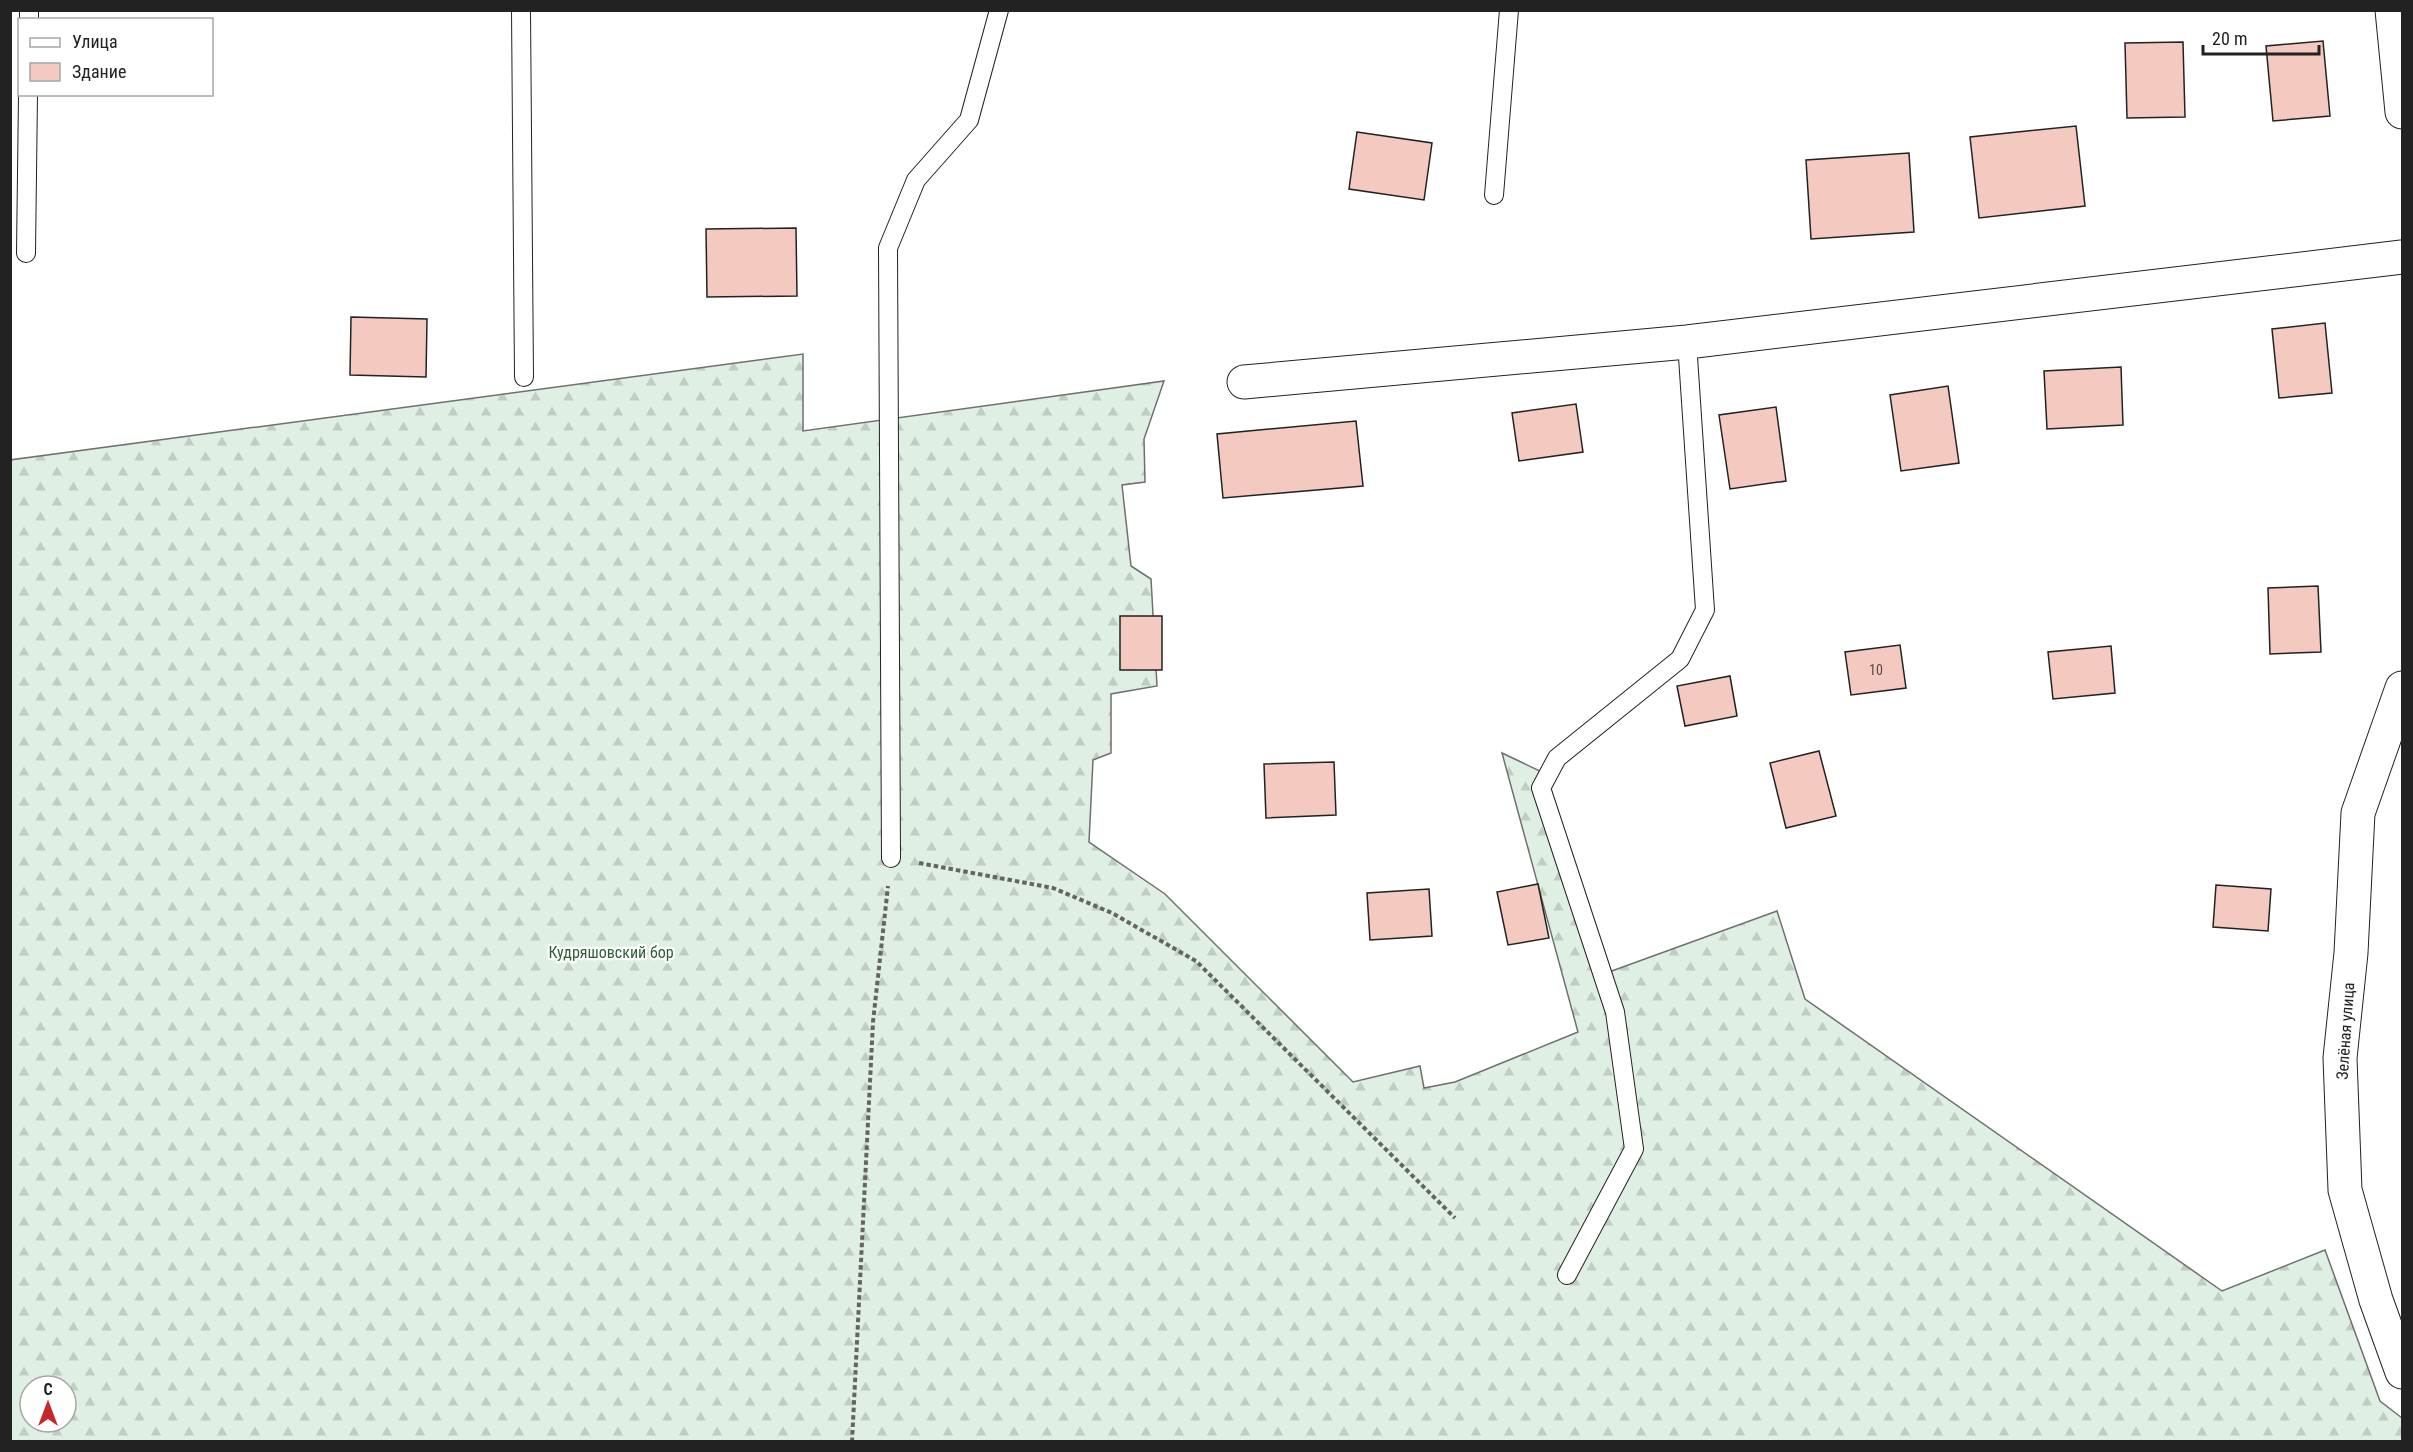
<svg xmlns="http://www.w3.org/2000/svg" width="2413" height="1452" font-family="'Roboto Condensed',sans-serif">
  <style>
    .forest { fill: url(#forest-firs); stroke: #6f6f6f; stroke-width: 1.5; fill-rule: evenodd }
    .building { fill: #f3c9c0; stroke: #222; stroke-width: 1.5 }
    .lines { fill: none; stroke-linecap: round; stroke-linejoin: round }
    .lane-casing { stroke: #222; stroke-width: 20 }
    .street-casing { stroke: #222; stroke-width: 35 }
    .path { stroke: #646464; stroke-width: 4; stroke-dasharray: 4.5 3; stroke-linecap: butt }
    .lane { stroke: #fff; stroke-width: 18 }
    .street { stroke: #fff; stroke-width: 33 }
    .labels { text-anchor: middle; stroke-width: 4.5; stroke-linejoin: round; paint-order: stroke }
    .number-label { font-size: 14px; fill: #564c4a }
    .park-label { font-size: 16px; fill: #2f5e38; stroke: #fff }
    .street-label { font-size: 16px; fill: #222; stroke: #fff }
  </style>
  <defs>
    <pattern id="forest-firs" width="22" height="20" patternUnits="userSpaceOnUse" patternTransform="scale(1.5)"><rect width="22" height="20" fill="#e0efe3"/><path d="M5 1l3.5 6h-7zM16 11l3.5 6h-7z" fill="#c0cdc2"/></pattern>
  </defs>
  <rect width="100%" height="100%" fill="#fff"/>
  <path class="forest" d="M803,354V431L1164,381L1144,439L1145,482L1122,485L1131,566L1151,579L1157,686L1111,694V753L1093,760L1089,842L1165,894L1353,1082L1420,1066L1424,1088L1455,1082L1578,1032L1502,753L1546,774L1609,972L1777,911L1805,999L2222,1291L2325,1250L2380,1401L2402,1418V1441H11L10,460ZM30,1386H66V1422H30Z"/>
  <path class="building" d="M2323,41L2330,116L2273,121L2266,46Z
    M2183,42L2185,117L2127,118L2125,43Z
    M2076,126L2085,206L1979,218L1970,137Z
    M1357,132L1432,143L1424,200L1349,189Z
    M1909,153L1914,232L1811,239L1806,160Z
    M796,228L797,296L707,297L706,229Z
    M351,317L427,319L426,377L350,375Z
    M2325,323L2332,393L2279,398L2272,329Z
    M2121,367L2123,425L2047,429L2044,371Z
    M1948,386L1959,463L1901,471L1890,395Z
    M1576,404L1583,452L1519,461L1512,413Z
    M1776,407L1786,481L1730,489L1719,415Z
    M1356,421L1363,486L1223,498L1217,434Z
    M2318,586L2321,652L2270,654L2268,588Z
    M1120,616H1162V670H1120Z
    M1900,645L1906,688L1851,695L1845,652Z
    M2111,646L2115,693L2053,699L2048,652Z
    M1730,676L1737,716L1685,726L1677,686Z
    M1819,751L1836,816L1786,828L1770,763Z
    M1334,762L1336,815L1266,818L1264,764Z
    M1538,884L1549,938L1508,945L1497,892Z
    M2216,885L2271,889L2268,931L2213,927Z
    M1429,889L1432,936L1370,940L1367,893Z"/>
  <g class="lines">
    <defs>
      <path id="lane" d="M521,10L524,377
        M29,20V10
        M1494,195L1509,10
        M26,253L28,94
        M891,858L888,248L916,180L969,120L999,10
        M1567,1275L1634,1149L1615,1012L1541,788L1557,758L1680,659L1705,610L1687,342"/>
      <path id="street" d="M2392,10L2402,112
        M1244,382L1687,342L2402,257
        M2402,688L2358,813L2351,953L2340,1058L2345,1190L2376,1300L2402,1372"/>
    </defs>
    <use href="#lane" class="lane-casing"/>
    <use href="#street" class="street-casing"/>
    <path class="path" d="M919,863L1053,888L1112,913L1196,961L1455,1218
      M852,1442L873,1022L888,886"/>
    <use href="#lane" class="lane"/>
    <use href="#street" class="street"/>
  </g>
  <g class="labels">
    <g class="number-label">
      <text x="1876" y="675">10</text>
    </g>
    <g class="park-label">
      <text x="611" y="958">Кудряшовский бор</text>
    </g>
    <g class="street-label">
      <text transform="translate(2345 1031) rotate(-86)" y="6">Зелёная улица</text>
    </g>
  </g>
  <rect width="2413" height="1452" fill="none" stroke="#222222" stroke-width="24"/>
  <rect x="18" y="18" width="195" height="78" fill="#ffffff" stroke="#a7a7a7" stroke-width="1.5"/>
  <rect x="30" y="38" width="30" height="9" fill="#ffffff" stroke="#a7a7a7" stroke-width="1.5"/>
  <text x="72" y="48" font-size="18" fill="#222222">Улица</text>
  <rect x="30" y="63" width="30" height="18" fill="#f3c9c0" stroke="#a7a7a7" stroke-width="1.5"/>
  <text x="72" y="78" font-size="18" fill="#222222">Здание</text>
  <g transform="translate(48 1404)"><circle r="28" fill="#ffffff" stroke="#a7a7a7" stroke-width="1.5"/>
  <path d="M0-4.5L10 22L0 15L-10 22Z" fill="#c62828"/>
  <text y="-9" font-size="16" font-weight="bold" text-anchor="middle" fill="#222222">С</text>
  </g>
  <path d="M2203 45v9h116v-9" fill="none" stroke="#222222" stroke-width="3"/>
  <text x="2212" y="45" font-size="18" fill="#222222" stroke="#ffffff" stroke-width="4.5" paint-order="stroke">20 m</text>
</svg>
